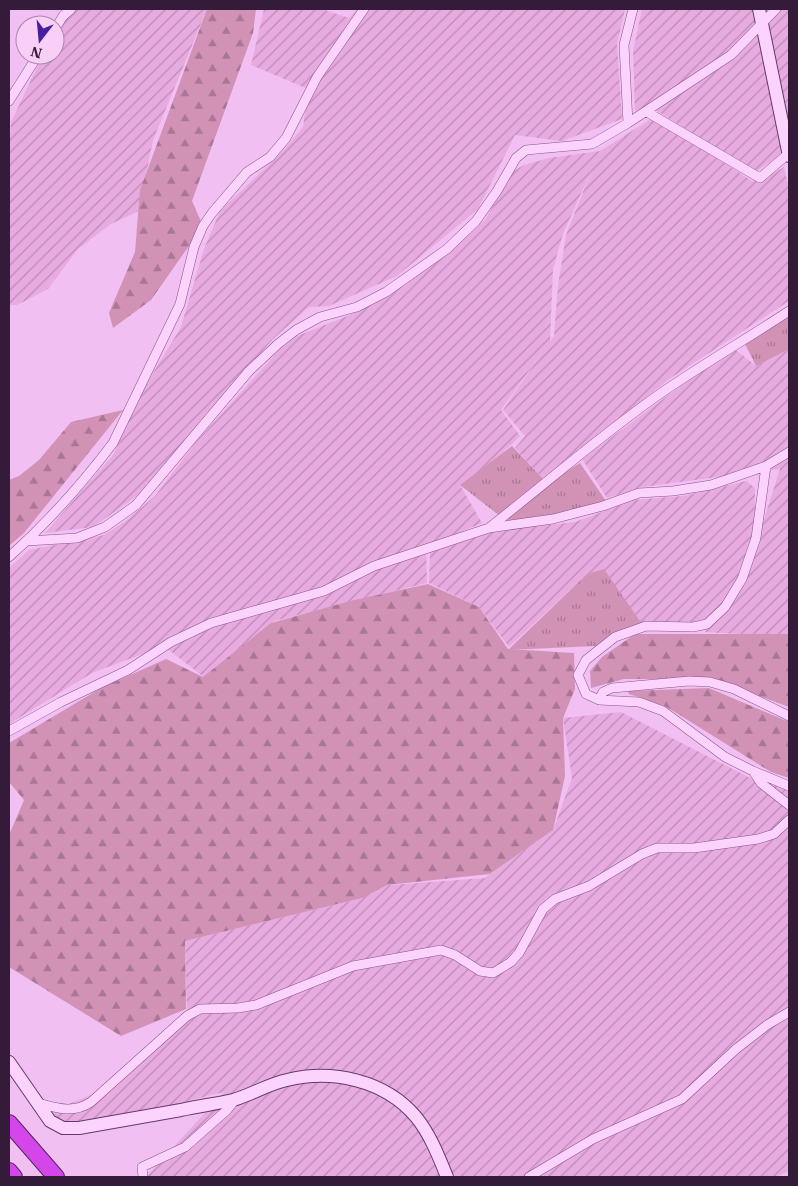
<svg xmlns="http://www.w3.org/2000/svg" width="798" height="1186" font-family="'IBM Plex Serif',serif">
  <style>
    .farmland { fill: url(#farmland-furrows); fill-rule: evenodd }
    .grass { fill: url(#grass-tufts) }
    .forest { fill: url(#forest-firs) }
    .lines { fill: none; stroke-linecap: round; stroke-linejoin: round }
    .street-casing { stroke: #83558c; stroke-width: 10 }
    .secondary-casing { stroke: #64396e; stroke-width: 14 }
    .highway-casing { stroke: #4f2a5a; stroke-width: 18 }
    .street { stroke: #fcd3fc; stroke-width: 9 }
    .secondary { stroke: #fcd3fc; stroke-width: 12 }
    .highway { stroke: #d446ea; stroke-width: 16 }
  </style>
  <defs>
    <pattern id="farmland-furrows" width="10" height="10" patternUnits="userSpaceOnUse" patternTransform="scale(1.25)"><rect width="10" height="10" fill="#e8abe0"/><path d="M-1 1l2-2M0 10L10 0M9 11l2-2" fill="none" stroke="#bd8ab7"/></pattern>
    <pattern id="grass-tufts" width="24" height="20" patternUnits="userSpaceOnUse" patternTransform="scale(1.25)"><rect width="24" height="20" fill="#d192b6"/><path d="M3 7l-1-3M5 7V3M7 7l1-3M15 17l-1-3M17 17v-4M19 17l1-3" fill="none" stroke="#aa7695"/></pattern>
    <pattern id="forest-firs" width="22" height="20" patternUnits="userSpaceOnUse" patternTransform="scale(1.25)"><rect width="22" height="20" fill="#d192b6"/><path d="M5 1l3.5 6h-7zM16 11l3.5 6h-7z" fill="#aa7695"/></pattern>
  </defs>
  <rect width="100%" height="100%" fill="#f2bff2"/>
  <path class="farmland" d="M78,9H207L153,140L139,211L111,224L78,249L48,289L17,305H9V156L11,122L43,55H55V30L57,25Z
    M264,9H322L349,18L357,9H625L617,44L622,119L562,141L515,135L478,209L397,276L329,306L309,307L273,339L137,496L93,527L45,533L113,455L144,388L181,327L204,249L220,211L282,152L303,127L308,89L251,65Z
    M642,9H789V150L755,172L649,106L635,111L633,51Z
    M651,119L673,130L752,181L769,176L784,167L789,190V301L669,379L545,481L515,448L525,436L503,410L545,348L501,410L520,436L486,469L460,485L482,523L426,546L427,583L274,621L205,678L164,646L92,673L9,724V568L29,550L104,535L127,520L155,496L195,443L279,350L297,336L350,315L380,300L447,255L485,220L504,186L515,170L524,165L549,158L600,151ZM592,169L566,235L558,285L554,336L550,341L553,269L563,234Z
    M789,349V637L705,632L724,607L707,624H642L587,574L509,647L479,607L429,583L430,552L492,532L575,522L634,500L683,496L746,481L755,488V529L747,573L780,469L642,487L607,498L582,459L694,376L736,350L756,366Z
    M621,712L760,783L789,788V1171L776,1177H146L224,1092L79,1128L45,1114L105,1089L187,1016L185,941L362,898L378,886L485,878L553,830L572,778L563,718Z"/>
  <path class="grass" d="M789,317V349L756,366L745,344Z
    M512,446L547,483L580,463L606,501L543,519L505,520L460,485Z
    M604,569L642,624L595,646L508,650L587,574Z"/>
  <path class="forest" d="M207,9H256L253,33L192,201L203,226L151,300L113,328L109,313L135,252L140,190Z
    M123,410L24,533L9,546V480L19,476L39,460L71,422Z
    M428,584L479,607L508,649L574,653L575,689L563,718L565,776L553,830L490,874L387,885L362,898L185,941L186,1009L121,1036L9,967V835L24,800L9,782V743L101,688L166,659L203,677L271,623L350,601Z
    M635,634H789V707L713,679H624L591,688L590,671L602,657Z
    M709,688L789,722V778L771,772L665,706L629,694L628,691Z"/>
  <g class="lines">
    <defs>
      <path id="street" d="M55,29L63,16L71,9
        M9,101L38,55
        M647,112L760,178L789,153
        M628,123L624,45L633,9
        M766,466L756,538L742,579L725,607L707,624L693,627L646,626L615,637L586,660L578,675L586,694L599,700L639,702L663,711L725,757L753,771L789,786
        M490,527C548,482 603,433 664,391C705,363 748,338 789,311
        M27,541L77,538L105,527L136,505L249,371L278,344L296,330L320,317L357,307L386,292L447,249L476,221L497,191L516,158L526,150L592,144L628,123L731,55L776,9
        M9,557C47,523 82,484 113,443L180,304L194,247L203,226L212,213L247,172L270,157L286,138L317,77L364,9
        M599,700L603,692L612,688L689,681L710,682L734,689L789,716
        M9,731L61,702L128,670L171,642L211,623L324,591L374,566L489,528L553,519L603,506L639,493L673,491L711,485L766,466L789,452
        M753,771L761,783L789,805
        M38,1103C57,1108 73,1114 91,1102L187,1016L200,1009L238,1008L256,1005L353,966L441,950L455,955L480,971L493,973L511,962L519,953L543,909L555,899L589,886L642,854L657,848H694L758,839L774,834L789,820
        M143,1177L142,1167L185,1147L227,1110L235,1100
        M529,1177L593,1139L682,1099L736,1049L767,1025L789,1012"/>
      <path id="secondary" d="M759,9L789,156
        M9,1062L50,1121L63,1128H79C113,1122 147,1116 181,1110C198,1106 216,1104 233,1100C251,1095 268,1084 287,1080C332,1069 385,1080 416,1117C430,1134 439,1157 447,1177"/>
      <path id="highway" d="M9,1123L56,1177
        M9,1171L14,1177"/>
    </defs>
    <use href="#street" class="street-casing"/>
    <use href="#secondary" class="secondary-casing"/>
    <use href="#highway" class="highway-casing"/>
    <use href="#street" class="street"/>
    <use href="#secondary" class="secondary"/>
    <use href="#highway" class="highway"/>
  </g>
  <rect width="798" height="1186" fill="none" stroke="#341b3a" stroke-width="20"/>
  <g transform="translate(40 40) rotate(196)"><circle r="24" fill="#f9cff8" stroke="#aa87ac"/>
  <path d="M0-4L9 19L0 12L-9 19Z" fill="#461fa1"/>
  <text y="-8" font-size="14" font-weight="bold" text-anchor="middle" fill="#341b3a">N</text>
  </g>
</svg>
